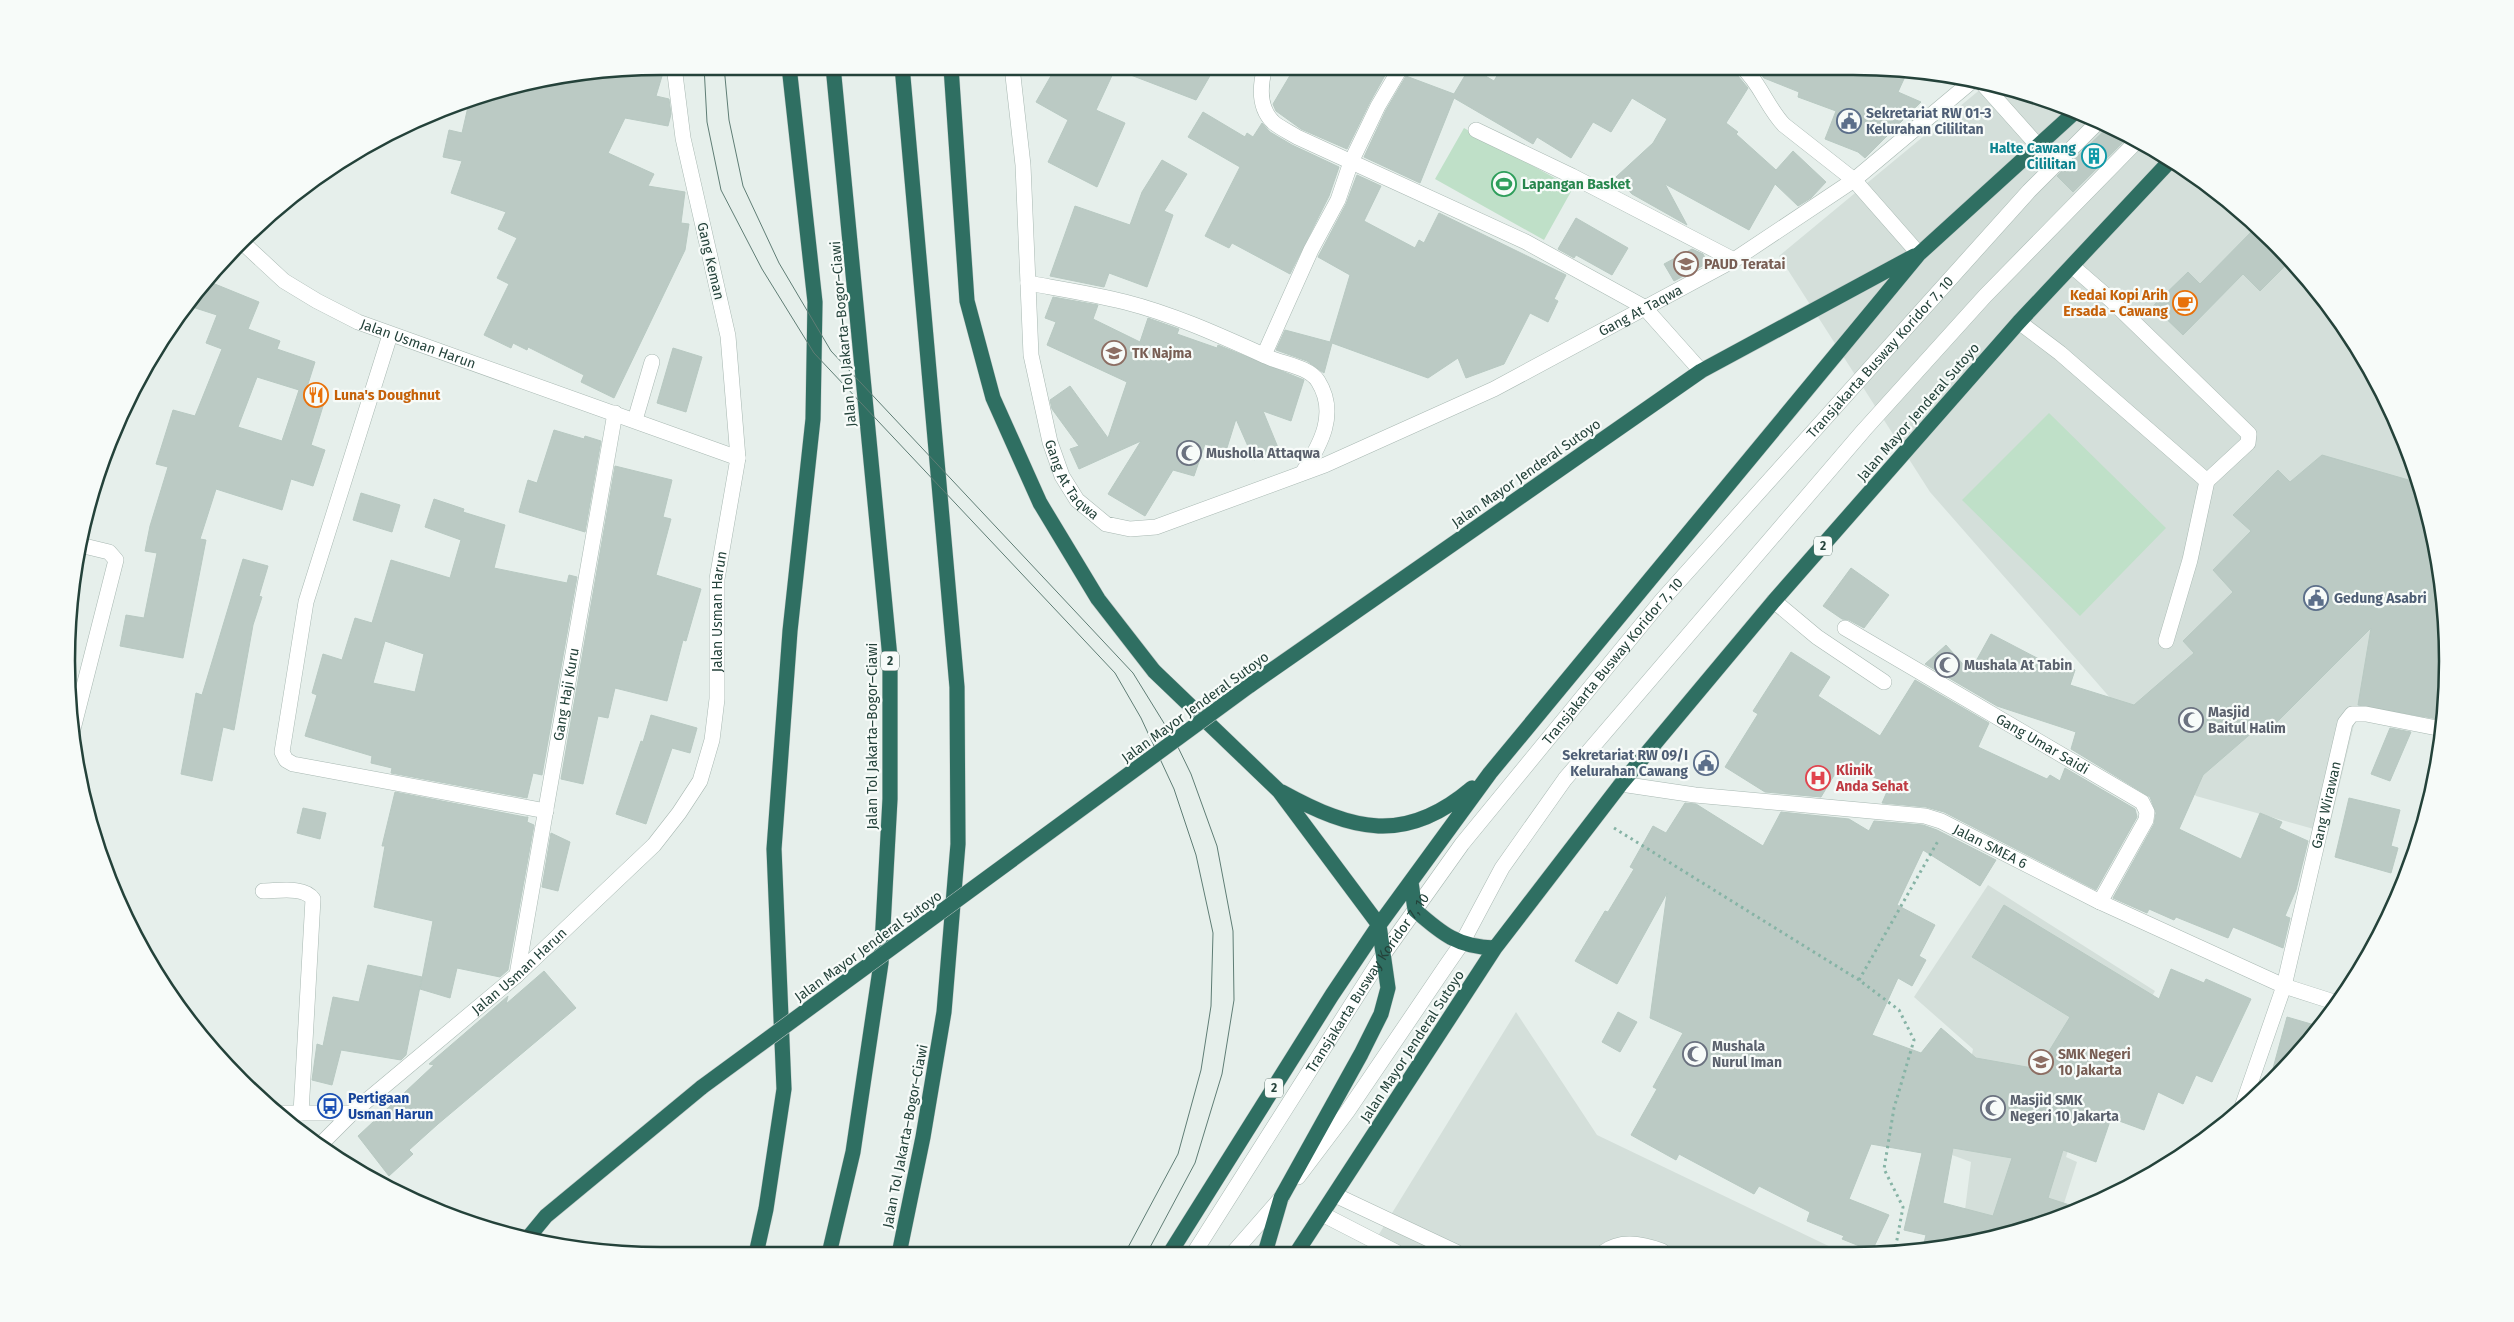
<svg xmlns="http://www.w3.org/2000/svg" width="2514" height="1322" font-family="'Fira Sans',sans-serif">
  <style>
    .built { fill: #d4dfda }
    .green { fill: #bfe0c8 }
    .building { fill: #bbcac4; stroke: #b8c9c2; fill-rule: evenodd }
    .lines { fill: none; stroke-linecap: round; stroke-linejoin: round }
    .minor-casing { stroke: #a8b8b2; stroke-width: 16 }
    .highway-casing { stroke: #c2cac8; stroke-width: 16 }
    .path { stroke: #86b3a5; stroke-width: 3; stroke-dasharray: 2.5 4; stroke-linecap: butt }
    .minor { stroke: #fff; stroke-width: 15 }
    .highway { stroke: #2f6f62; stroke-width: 15 }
    .tram { stroke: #5f7d75; stroke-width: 1 }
    .highway-bridge-casing { stroke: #c2cac8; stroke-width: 16; stroke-linecap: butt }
    .highway-bridge { stroke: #2f6f62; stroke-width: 15 }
    .labels { text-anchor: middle; stroke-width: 4.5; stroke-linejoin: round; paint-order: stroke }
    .shield { fill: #f7fbf9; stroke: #637a73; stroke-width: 1 }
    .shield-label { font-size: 12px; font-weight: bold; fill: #24423a }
    .service-label { font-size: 14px; font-weight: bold; fill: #4e5e75; stroke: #f7fbf9; text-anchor: start }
    .culture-label { font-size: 14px; font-weight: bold; fill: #0d838f; stroke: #f7fbf9; text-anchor: end }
    .leisure-label { font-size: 14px; font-weight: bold; fill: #27864d; stroke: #f7fbf9; text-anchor: start }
    .street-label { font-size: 14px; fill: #24423a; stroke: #f7fbf9 }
    .education-label { font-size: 14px; font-weight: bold; fill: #785e54; stroke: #f7fbf9; text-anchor: start }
    .food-label { font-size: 14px; font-weight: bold; fill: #c56008; stroke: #f7fbf9; text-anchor: end }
    .worship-label { font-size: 14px; font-weight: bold; fill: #5b616d; stroke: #f7fbf9; text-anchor: start }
    .health-label { font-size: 14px; font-weight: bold; fill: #be3a42; stroke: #f7fbf9; text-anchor: start }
    .transit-label { font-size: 14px; font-weight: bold; fill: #164399; stroke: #f7fbf9; text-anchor: start }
    .rim { fill: none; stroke: #24423a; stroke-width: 2.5 }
  </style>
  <rect width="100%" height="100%" fill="#e6efeb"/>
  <path class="built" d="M1988,83L2007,87L2116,128L2215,189L2300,269L2368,364L2416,470L2443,584L2444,636L2423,726L2358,708L2328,833L2196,796L1930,492L1779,256Z
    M1988,885L2155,991L2090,1099L2084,1101L2066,1157L2077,1162L2060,1216L1963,1226L1971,1162L1952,1155L1973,1049L1914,997Z
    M1516,1012L1597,1135L1839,1251L1368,1252Z"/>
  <path class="green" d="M1464,128L1573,188L1544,240L1435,179Z
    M2049,413L2166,528L2080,616L1962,500Z"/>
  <path class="building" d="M665,66L656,96L669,99L671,114L668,126L625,118L608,153L654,174L648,186L685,192L681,223L689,224L685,250L614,398L581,382L584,375L528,347L527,350L513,343L511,348L484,335L509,284L497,278L517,238L498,229L506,212L451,193L462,161L443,157L449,130L462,133L470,98L545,78Z
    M1056,67H1215L1196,100L1115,69L1096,110L1125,123L1097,187L1048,162L1068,120L1036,102Z
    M1295,67H1380L1388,70L1370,102L1347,149L1301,129L1276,111L1273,104Z
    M1470,67L1494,81L1502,67H1723L1738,76L1748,88L1726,123L1738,132L1736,134L1776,170L1793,151L1826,182L1811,198L1798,206L1775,184L1749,230L1665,184L1687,225L1632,194L1616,177L1653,143L1667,119L1632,98L1611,132L1593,122L1571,158L1537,137L1533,144L1454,98L1420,183L1364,157L1386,110L1406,76L1454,94Z
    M1755,67L1892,68L1908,70L1898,92L1921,102L1865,158L1858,152L1825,139L1836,111L1798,97L1799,92L1764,78Z
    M1203,112L1245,137L1247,133L1253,137L1262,123L1270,132L1292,145L1339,167L1329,196L1290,274L1232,243L1229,248L1205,236L1240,167L1188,137Z
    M2110,125L2129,136L2073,192L2057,176Z
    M1162,160L1187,174L1164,211L1173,215L1147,287L1109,273L1104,287L1050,276L1075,206L1130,225L1142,192Z
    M1357,175L1381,186L1364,221L1415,248L1419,240L1424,243L1439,213L1566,275L1554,299L1558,301L1548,322L1530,313L1504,364L1466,378L1458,358L1428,378L1332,343L1324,373L1307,361L1276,350L1285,330L1330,342L1350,275L1318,257L1346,204Z
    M1576,218L1628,248L1612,275L1576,255L1574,258L1558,249Z
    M2256,227L2291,260L2260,291L2243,274L2183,335L2153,306L2188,272L2200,284Z
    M1692,249L1703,254L1708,263L1674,281L1664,264Z
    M205,280L259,302L248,329L280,341L277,349L315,362L307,387L327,393L311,445L325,450L313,486L291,479L282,510L216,489L200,539L206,540L183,658L120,646L126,615L144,618L157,553L145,551L150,526L168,467L156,464L173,410L195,416L222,349L206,343L217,315L186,305ZM257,377L299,390L282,441L238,427Z
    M1053,297L1098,305L1093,319L1140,342L1148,318L1179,329L1177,334L1217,348L1218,345L1304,380L1291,421L1263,411L1279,450L1254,460L1236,419L1226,451L1205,444L1194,476L1173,470L1145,516L1108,494L1141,441L1079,469L1070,449L1079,446L1052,409L1050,400L1070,386L1108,438L1127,382L1047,345L1056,322L1045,318Z
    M673,348L702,357L686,412L657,403Z
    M554,430L584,439L585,436L601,441L585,532L519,512L528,480L537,483Z
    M2322,455L2419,483L2443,584L2446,700L2443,720L2358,705L2371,628L2268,731L2262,724L2203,775L2179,829L2241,859L2260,813L2282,822L2279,828L2308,841L2296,890L2285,916L2290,918L2283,948L2233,927L2228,938L2176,917L2174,920L2149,909L2147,913L2113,898L2154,824L2156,813L2150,797L2071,749L2076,732L1997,706L1925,664L1946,645L1970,672L1991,634L2037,658L2075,670L2070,685L2134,705L2194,653L2183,641L2233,592L2213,570L2251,531L2233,515L2278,470L2290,482Z
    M615,466L672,480L663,517L671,519L656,575L701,589L686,641L683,640L667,701L615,688L608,718L598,716L583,784L561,779Z
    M361,493L400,505L392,532L353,520Z
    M434,499L464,509L463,512L505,525L494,568L567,583L569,575L577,577L542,775L533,773L527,798L391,773L392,768L371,763L372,756L305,736L317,695L312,693L323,654L342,660L355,618L372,623L391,560L450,578L461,540L425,527ZM385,641L424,654L415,692L373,683Z
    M243,559L268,566L259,596L262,597L253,625L234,730L223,727L212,781L181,774L196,693L202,695Z
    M1851,568L1889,595L1864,628L1849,620L1842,619L1823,606Z
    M1791,652L1830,677L1818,696L1880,736L1915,680L1989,723L1978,747L2047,779L2050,775L2060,781L2065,768L2135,809L2137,817L2096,890L1944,812L1926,807L1882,803L1890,785L1842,762L1821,797L1765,792L1725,767L1758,714L1753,711Z
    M651,715L697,728L690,753L672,748L646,824L616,814L641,741L643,742Z
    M2390,728L2411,732L2390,781L2371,774Z
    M395,792L525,817H528L527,822L534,825L508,970L500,977L457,968L450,998L420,989L433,921L374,907L385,846H382Z
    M2349,798L2400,810L2391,846L2398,848L2391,873L2335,857Z
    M1685,803L1696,804L1763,846L1781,812L1849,819L1869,831L1874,821L1923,825L1937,830L1996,860L1980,886L1923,850L1897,905L1935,925L1919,956L1926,960L1912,986L1898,978L1872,1035L1921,1053L1941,1028L1976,1058L2038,1069L2070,1017L1972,957L2004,905L2159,999L2171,969L2204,983L2206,979L2251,999L2212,1082L2196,1075L2183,1104L2158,1092L2144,1130L2111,1118L2096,1162L2063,1150L2048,1198L2082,1209L2080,1211L1931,1251H1922L1926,1235L1904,1230L1922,1153L1871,1144L1849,1199L1889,1215L1872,1251L1842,1239L1844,1236L1807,1221L1810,1212L1759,1186L1754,1194L1679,1154L1676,1160L1631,1135L1657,1089L1653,1087L1683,1033L1650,1018L1667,893L1617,984L1575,961L1605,911L1608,912L1634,869L1630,867L1653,826L1666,833ZM1953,1148L2012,1158L1993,1216L1943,1203Z
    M303,808L326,813L320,839L297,833Z
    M551,833L570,842L558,891L542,887Z
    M368,965L422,977L406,1055L401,1060L341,1050L332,1085L312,1080L317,1044L323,1046L333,997L359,1002Z
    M544,971L576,1008L438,1124L409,1150L413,1154L389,1176L358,1136L434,1065L429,1064L508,996L506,1004Z
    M1618,1012L1637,1022L1620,1052L1602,1042Z
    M2287,1017L2318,1026L2300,1053L2269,1083Z"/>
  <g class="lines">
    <defs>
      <g id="minor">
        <path id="s1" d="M1012,67L1023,165L1031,355L1050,442L1062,476L1077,500L1106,524L1130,529L1156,527L1325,465L1494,389L1734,260L1854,180L1972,81"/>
        <path d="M1265,67C1260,85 1258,107 1273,122C1280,128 1289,132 1297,137L1526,242L1644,307L1701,371"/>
        <path d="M1742,67C1760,83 1767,107 1784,125L1854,180L1919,254"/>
        <path d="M1982,83L2039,147"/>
        <path d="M1476,130L1572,176L1734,260"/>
        <path id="s2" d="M242,242L284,281L317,301L358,322L738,458"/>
        <path d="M2072,266L2111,300L2249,434L2248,443L2207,481L2190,560L2166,641"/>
        <path d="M1028,283C1061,289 1094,294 1125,302C1176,315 1223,337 1270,358C1284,364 1309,367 1318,381C1338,413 1321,444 1303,472"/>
        <path d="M2019,322L2060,353L2207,481"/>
        <path d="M390,335L306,602L282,752L286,760L293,764L546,811"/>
        <path d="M1264,355L1311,250L1338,200L1351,162L1378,106L1401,67"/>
        <path d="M635,420L652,362"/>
        <path d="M1774,601L1817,637L1884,682"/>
        <path id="s3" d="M1845,628L2142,802L2147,812L2146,820L2100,902"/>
        <path d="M71,737L116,560L109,552L80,545"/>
        <path id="s4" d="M1621,784L1695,795L1925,816L1941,821L2100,902L2284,986L2334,1002"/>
        <path d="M263,891C278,891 304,886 313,899L301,1113"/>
        <path id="s5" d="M517,975L615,413"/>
        <path id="s6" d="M2242,1107L2284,986L2345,723L2352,714H2366L2442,729"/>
        <path d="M277,1113H352"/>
        <path id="s7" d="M319,1146L352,1113L517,975L654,845L679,813L700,781L712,740L717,699V579L738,458L728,336L683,138L674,66"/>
        <path d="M1298,1177L1347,1112L1446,966L1462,943L1502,868L1565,779L1864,430L1985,296L2137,141"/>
        <path d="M1335,1195L1456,1252"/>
        <path d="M1322,1214L1396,1252"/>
        <path d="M1604,1252C1621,1239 1644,1244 1662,1251"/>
        <path id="s8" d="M1194,1253L1383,955L1462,844L1662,600L2029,191L2099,121"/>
        <path d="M1233,1253L1282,1197"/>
      </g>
      <path id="highway" d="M951,67L967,301L993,398L1040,503L1098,599L1154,671L1279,791L1379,925L1388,988L1381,1014L1361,1054L1281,1198L1265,1253
        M1249,686L1701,371L1914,256
        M1282,792C1353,831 1405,845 1472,788
        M1411,882L1415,910C1442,934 1458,947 1495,948
        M527,1239L546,1216L702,1087
        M1297,1252L1495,948L1621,784L1774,601L2019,322L2170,161
        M1170,1253L1332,995L1379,925L1490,773L1919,254L2075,112
        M756,1254L766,1209L784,1089L774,849L790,631L813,419L815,302L789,66
        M829,1254L853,1152L881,963L890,799V658L833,66
        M899,1254L923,1137L944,1012L958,844L957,687L902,66"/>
    </defs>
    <use href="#minor" class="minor-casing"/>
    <use href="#highway" class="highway-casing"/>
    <path class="path" d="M1614,828L1859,980L1899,1010L1914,1040L1894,1108L1884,1169L1903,1207L1896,1245L1906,1251
      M1859,980L1938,841"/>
    <use href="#minor" class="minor"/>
    <use href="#highway" class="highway"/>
    <path class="tram" d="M704,66L707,122L721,190L762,269L814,353L1115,673L1141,718L1174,789L1196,855L1213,933L1211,1006L1201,1070L1178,1154L1125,1253
      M724,66L729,120L743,186L779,263L831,351L1133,673L1175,741L1191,774L1217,846L1233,931L1234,1000L1222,1074L1195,1163L1147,1253"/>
    <defs>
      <path id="highway-bridge" d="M702,1087L1249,686"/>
    </defs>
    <use href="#highway-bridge" class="highway-bridge-casing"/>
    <use href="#highway-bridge" class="highway-bridge"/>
  </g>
  <defs>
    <symbol id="civic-ring" viewBox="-11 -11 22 22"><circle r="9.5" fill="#f7fbf9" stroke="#5c6f8a" stroke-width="1.5"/><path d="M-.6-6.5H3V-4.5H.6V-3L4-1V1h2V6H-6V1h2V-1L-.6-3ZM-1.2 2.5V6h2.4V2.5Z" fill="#5c6f8a"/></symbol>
    <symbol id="building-ring" viewBox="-11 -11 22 22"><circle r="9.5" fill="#f7fbf9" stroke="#0f9aa8" stroke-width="1.5"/><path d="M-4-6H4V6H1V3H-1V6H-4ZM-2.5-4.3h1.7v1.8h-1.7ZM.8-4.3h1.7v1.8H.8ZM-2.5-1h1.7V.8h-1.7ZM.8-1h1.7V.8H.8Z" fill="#0f9aa8"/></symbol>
    <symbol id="stadium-ring" viewBox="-11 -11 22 22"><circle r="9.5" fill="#f7fbf9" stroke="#2e9e5b" stroke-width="1.5"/><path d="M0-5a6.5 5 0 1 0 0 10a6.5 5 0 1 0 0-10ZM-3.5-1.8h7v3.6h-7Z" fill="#2e9e5b"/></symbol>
    <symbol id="school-ring" viewBox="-11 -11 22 22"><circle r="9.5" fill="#f7fbf9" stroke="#8d6e63" stroke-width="1.5"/><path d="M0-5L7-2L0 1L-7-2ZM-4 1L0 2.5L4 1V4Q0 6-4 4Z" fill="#8d6e63"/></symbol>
    <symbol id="cafe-ring" viewBox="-11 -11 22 22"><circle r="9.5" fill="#f7fbf9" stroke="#e8710a" stroke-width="1.5"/><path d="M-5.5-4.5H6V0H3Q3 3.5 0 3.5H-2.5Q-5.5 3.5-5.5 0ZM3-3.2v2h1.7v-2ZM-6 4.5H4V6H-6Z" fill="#e8710a"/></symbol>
    <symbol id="restaurant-ring" viewBox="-11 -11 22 22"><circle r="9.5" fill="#f7fbf9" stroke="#e8710a" stroke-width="1.5"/><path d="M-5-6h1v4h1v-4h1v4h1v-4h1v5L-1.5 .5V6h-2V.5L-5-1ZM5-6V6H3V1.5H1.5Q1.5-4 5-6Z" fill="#e8710a"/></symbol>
    <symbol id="mosque-ring" viewBox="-11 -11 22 22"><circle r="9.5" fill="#f7fbf9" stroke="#6b7280" stroke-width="1.5"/><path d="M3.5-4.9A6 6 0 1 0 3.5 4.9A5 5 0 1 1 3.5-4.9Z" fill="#6b7280"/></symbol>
    <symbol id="hospital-ring" viewBox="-11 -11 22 22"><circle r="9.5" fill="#f7fbf9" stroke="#e0444e" stroke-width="1.5"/><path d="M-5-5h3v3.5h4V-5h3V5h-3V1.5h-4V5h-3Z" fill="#e0444e"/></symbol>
    <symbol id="bus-ring" viewBox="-11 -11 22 22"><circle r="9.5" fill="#f7fbf9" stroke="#1a4fb4" stroke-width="1.5"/><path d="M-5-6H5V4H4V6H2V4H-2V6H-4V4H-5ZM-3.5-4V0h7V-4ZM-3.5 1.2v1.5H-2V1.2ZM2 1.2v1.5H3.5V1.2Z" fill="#1a4fb4"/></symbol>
  </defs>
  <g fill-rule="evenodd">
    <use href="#civic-ring" x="1835" y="107" width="28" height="28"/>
    <use href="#building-ring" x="2080" y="142" width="28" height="28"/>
    <use href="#stadium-ring" x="1490" y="170" width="28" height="28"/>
    <use href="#school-ring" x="1672" y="250" width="28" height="28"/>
    <use href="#cafe-ring" x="2171" y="289" width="28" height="28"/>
    <use href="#school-ring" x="1100" y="339" width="28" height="28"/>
    <use href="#restaurant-ring" x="302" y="381" width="28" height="28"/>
    <use href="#mosque-ring" x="1175" y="439" width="28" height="28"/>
    <use href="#civic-ring" x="2302" y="584" width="28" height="28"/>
    <use href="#mosque-ring" x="1933" y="651" width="28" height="28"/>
    <use href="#mosque-ring" x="2177" y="706" width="28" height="28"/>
    <use href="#civic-ring" x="1692" y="749" width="28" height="28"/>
    <use href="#hospital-ring" x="1804" y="764" width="28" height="28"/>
    <use href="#mosque-ring" x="1681" y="1040" width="28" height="28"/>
    <use href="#school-ring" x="2027" y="1048" width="28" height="28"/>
    <use href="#bus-ring" x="316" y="1092" width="28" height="28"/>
    <use href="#mosque-ring" x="1979" y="1094" width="28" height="28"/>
  </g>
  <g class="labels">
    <g class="shield">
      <rect x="1814" y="536.5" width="18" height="19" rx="4"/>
      <rect x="881" y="651.5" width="18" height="19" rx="4"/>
      <rect x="1265" y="1078.5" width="18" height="19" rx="4"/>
    </g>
    <g class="shield-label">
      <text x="1823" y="550">2</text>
      <text x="890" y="665">2</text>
      <text x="1274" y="1092">2</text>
    </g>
    <g class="service-label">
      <text x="1866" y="118">Sekretariat RW 01-3<tspan x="1866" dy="16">Kelurahan Cililitan</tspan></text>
      <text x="2334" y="603">Gedung Asabri</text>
      <text x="1688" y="760" text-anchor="end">Sekretariat RW 09/I<tspan x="1688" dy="16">Kelurahan Cawang</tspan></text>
    </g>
    <g class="culture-label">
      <text x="2076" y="153">Halte Cawang<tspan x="2076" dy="16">Cililitan</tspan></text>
    </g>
    <g class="leisure-label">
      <text x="1522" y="189">Lapangan Basket</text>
    </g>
    <g class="street-label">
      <text transform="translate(711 261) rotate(77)" y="5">Gang Keman</text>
      <text dy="5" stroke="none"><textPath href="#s1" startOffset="1062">Gang At Taqwa</textPath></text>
      <text transform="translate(843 334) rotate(-95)" y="5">Jalan Tol Jakarta–Bogor–Ciawi</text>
      <text dy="5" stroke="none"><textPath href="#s2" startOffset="206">Jalan Usman Harun</textPath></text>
      <text dy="5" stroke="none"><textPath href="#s8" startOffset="1131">Transjakarta Busway Koridor 7, 10</textPath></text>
      <text transform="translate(1918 412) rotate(-49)" y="5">Jalan Mayor Jenderal Sutoyo</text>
      <text transform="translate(1526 473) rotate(-35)" y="5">Jalan Mayor Jenderal Sutoyo</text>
      <text dy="5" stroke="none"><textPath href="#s1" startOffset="422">Gang At Taqwa</textPath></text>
      <text dy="5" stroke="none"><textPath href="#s7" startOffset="701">Jalan Usman Harun</textPath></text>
      <text dy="5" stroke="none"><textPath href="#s8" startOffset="726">Transjakarta Busway Koridor 7, 10</textPath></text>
      <text dy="5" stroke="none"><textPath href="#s5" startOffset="285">Gang Haji Kuru</textPath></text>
      <text transform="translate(1195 707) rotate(-36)" y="5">Jalan Mayor Jenderal Sutoyo</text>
      <text transform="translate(872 736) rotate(-90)" y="5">Jalan Tol Jakarta–Bogor–Ciawi</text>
      <text dy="5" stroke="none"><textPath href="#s3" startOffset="229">Gang Umar Saidi</textPath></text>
      <text dy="5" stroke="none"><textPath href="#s6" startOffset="314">Gang Wirawan</textPath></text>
      <text dy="5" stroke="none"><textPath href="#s4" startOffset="378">Jalan SMEA 6</textPath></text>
      <text transform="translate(868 946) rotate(-36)" y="5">Jalan Mayor Jenderal Sutoyo</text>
      <text dy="5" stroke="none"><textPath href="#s7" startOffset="266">Jalan Usman Harun</textPath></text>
      <text dy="5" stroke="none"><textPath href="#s8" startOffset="321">Transjakarta Busway Koridor 7, 10</textPath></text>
      <text transform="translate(1412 1046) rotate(-57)" y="5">Jalan Mayor Jenderal Sutoyo</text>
      <text transform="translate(905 1136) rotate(-79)" y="5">Jalan Tol Jakarta–Bogor–Ciawi</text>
    </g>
    <g class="education-label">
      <text x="1704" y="269">PAUD Teratai</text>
      <text x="1132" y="358">TK Najma</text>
      <text x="2058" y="1059">SMK Negeri<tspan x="2058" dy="16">10 Jakarta</tspan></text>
    </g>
    <g class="food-label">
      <text x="2168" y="300">Kedai Kopi Arih<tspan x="2168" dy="16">Ersada - Cawang</tspan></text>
      <text x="334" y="400" text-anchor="start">Luna's Doughnut</text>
    </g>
    <g class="worship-label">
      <text x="1206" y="458">Musholla Attaqwa</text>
      <text x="1964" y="670">Mushala At Tabin</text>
      <text x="2208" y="717">Masjid<tspan x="2208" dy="16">Baitul Halim</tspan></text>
      <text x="1712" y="1051">Mushala<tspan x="1712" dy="16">Nurul Iman</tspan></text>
      <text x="2010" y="1105">Masjid SMK<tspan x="2010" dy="16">Negeri 10 Jakarta</tspan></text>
    </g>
    <g class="health-label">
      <text x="1836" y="775">Klinik<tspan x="1836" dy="16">Anda Sehat</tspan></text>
    </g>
    <g class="transit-label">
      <text x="348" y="1103">Pertigaan<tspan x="348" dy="16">Usman Harun</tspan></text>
    </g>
  </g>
  <path d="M0 0H2514V1322H0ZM661 75H1853A586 586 0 0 1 2439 661V661A586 586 0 0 1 1853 1247H661A586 586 0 0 1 75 661V661A586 586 0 0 1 661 75Z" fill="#f7fbf9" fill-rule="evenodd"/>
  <path class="rim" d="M661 75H1853A586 586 0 0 1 2439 661V661A586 586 0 0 1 1853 1247H661A586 586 0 0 1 75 661V661A586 586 0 0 1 661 75Z"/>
</svg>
